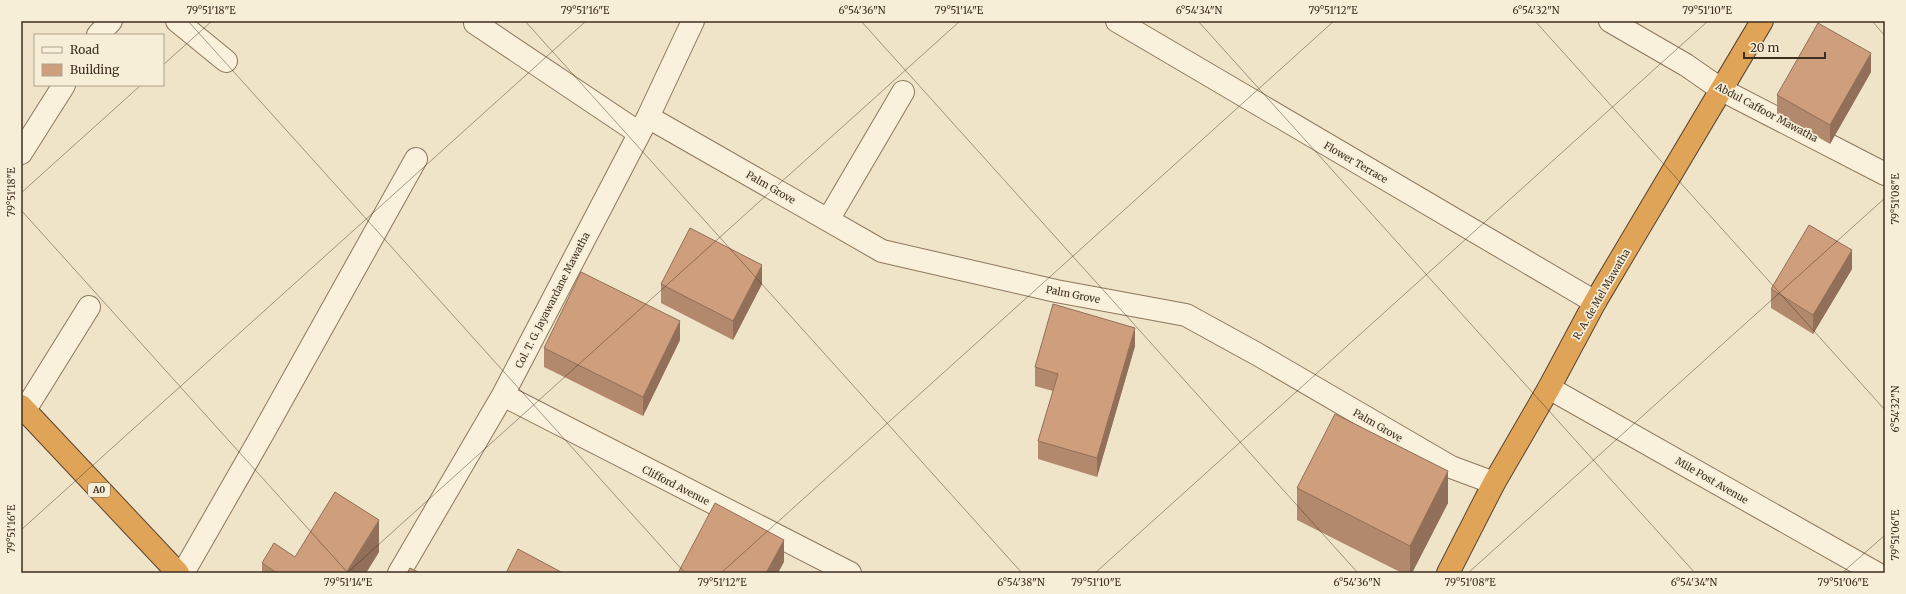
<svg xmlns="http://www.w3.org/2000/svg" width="1906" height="594" font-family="Merriweather,serif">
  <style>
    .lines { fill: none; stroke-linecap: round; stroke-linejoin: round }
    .minor-casing { stroke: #8d765c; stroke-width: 24 }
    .highway-casing { stroke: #5b4430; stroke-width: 24 }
    .minor { stroke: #faf1dc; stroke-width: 22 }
    .highway { stroke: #e0a458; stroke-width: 22 }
    .wall { fill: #b2896c }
    .shaded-wall { fill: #916f58 }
    .building { fill: #cf9f7d; stroke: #916f58 }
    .ticks { fill: none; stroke: #3d2e20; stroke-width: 1; stroke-opacity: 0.45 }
    .labels { text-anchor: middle; stroke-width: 3.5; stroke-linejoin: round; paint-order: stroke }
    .shield { fill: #f7eed8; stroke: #756857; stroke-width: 1 }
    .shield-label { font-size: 9px; font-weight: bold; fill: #3d2e20 }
    .street-label { font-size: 10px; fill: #3d2e20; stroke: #f7eed8 }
    .neatline { fill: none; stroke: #3d2e20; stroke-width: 1.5 }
    .ticks-label { font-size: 10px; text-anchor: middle; fill: #3d2e20 }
  </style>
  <rect width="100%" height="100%" fill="#f0e4c8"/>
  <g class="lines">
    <defs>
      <path id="minor" d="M177,21L226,61
        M1117,21L1595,302
        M1610,21L1686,65L1722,90L1885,174
        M475,23L639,133
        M98,35L111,21
        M648,117L882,251L1056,291L1186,315L1257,354L1451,467L1494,483
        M21,153L64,85
        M828,220L903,92
        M1549,388L1876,573
        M503,395L850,573
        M25,410L89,307
        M183,573L262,435L416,159
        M399,573L503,395L648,117L693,21"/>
      <path id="highway" d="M21,406L178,573
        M1448,573L1494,483L1549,388L1595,302L1762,21"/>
    </defs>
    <use href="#minor" class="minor-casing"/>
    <use href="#highway" class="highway-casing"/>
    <use href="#minor" class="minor"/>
    <use href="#highway" class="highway"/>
  </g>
  <path class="wall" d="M1871,72L1830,144L1777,114V95Z
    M1852,269L1813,334L1771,308V289Z
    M661,284H762L733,340L661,303Z
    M680,340L643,416L544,367V348Z
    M1135,346L1097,477L1038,459V441L1053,391L1035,386V367Z
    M1297,488L1448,503L1412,573H1402L1297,520Z
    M379,552L366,573H262V563L295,557Z"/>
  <path class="shaded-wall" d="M1871,53V72L1830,144V125Z
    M1852,250V269L1813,334V315Z
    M762,265V284L733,340V321Z
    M680,321V340L643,416V397Z
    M1135,328V346L1097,477V458Z
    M1448,471V503L1412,573H1410V546Z
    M379,520V552L366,573H346Z
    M784,540V562L778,573H766Z"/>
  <path class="building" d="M1818,23L1871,53L1830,125L1777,95Z
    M1809,225L1852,250L1813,315L1771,289Z
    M690,228L762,265L733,321L661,284Z
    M581,272L680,321L643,397L544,348Z
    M1053,304L1135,328L1097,458L1038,441L1058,374L1035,367Z
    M1335,414L1448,471L1410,546L1297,488Z
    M335,492L379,520L346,573H277L262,563L274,543L295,557Z
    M715,503L784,540L766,573H678Z
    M518,549L563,573H506Z
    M410,568L420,573H407Z"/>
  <path class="ticks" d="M188,21L685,573M525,21L1022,573M861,21L1358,573M1198,21L1695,573M1535,21L1885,410M1872,21L1885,36M163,65L212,21M21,193L141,85M21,210L348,573M21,530L586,21M347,573L960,21M721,573L1334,21M1095,573L1708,21M1468,573L1885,198M1842,573L1885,535"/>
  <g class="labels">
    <rect class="shield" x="88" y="483" width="22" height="14" rx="3"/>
    <g class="shield-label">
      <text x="99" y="493">A0</text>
    </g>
    <g class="street-label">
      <text transform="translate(1767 112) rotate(28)" y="4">Abdul Caffoor Mawatha</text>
      <text transform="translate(1356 162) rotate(30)" y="4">Flower Terrace</text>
      <text transform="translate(771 187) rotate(30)" y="4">Palm Grove</text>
      <text transform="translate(1073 294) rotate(11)" y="4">Palm Grove</text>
      <text transform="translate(1601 294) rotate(-60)" y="4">R. A. de Mel Mawatha</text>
      <text transform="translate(552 300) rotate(-63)" y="4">Col. T. G. Jayawardane Mawatha</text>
      <text transform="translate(1378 425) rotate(30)" y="4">Palm Grove</text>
      <text transform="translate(1712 480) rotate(30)" y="4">Mile Post Avenue</text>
      <text transform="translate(676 485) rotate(27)" y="4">Clifford Avenue</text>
    </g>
  </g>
  <rect width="1906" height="594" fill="none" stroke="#f7eed8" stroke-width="44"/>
  <rect x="34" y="34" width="130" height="52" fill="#f7eed8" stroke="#ada18e"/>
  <rect x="42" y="47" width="20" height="6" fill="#faf1dc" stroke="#ada18e"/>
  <text x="70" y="54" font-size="12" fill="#3d2e20">Road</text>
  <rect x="42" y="64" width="20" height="12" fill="#cf9f7d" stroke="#ada18e"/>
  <text x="70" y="74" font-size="12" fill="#3d2e20">Building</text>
  <path d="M1744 52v6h81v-6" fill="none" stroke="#3d2e20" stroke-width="2"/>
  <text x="1750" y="52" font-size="12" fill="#3d2e20" stroke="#f7eed8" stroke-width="3" paint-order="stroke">20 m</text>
  <rect x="22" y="22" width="1862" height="550" class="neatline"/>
  <g class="ticks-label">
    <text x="211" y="14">79°51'18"E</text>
    <text x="585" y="14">79°51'16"E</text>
    <text x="862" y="14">6°54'36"N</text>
    <text x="959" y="14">79°51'14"E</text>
    <text x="1199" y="14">6°54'34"N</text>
    <text x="1333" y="14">79°51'12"E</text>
    <text x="1536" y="14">6°54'32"N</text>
    <text x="1707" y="14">79°51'10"E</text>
    <text transform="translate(11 192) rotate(-90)" y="4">79°51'18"E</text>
    <text transform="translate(1895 199) rotate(-90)" y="4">79°51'08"E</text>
    <text transform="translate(1895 409) rotate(-90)" y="4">6°54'32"N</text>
    <text transform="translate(11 529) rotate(-90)" y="4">79°51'16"E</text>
    <text transform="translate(1895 535) rotate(-90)" y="4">79°51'06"E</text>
    <text x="348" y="586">79°51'14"E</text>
    <text x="722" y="586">79°51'12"E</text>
    <text x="1021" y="586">6°54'38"N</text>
    <text x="1096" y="586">79°51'10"E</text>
    <text x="1357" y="586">6°54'36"N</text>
    <text x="1470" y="586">79°51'08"E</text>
    <text x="1694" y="586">6°54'34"N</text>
    <text x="1843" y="586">79°51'06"E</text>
  </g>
</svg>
